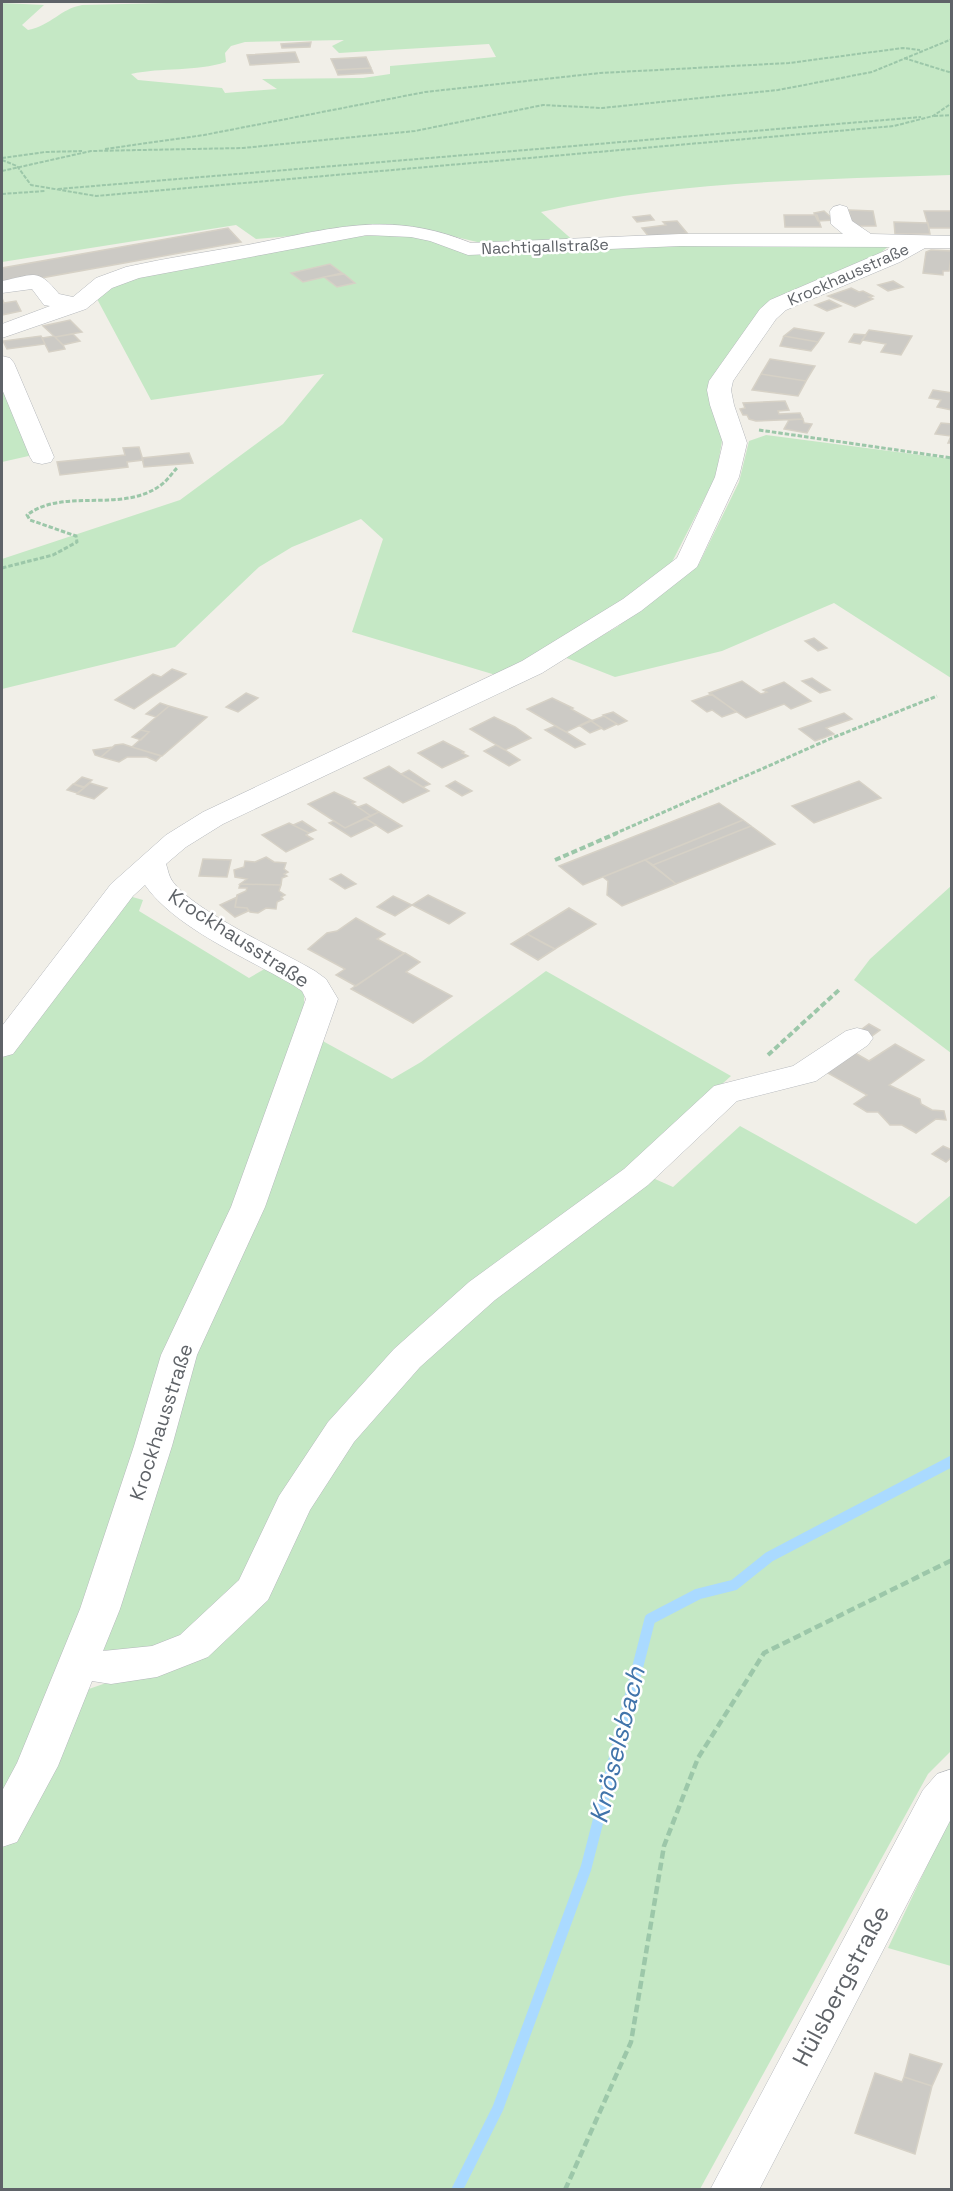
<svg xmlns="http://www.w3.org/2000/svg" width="953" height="2191" font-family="'Space Grotesk',sans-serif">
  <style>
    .green { fill: #c5e8c5; fill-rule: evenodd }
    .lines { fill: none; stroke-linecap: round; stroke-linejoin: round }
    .stream { stroke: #aadaff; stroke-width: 11 }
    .building { fill: #cccac5; stroke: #d6d1c6; stroke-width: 1.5 }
    .minor-casing { stroke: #b5b8bc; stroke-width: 1 }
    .path-far3 { stroke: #9cc7a9; stroke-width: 2; stroke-dasharray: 4 1.5; stroke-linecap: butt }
    .path-far2 { stroke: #9cc7a9; stroke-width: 3; stroke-dasharray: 4.5 2; stroke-linecap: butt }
    .path-far1 { stroke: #9cc7a9; stroke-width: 4; stroke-dasharray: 6 3; stroke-linecap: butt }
    .path { stroke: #9cc7a9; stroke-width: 4.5; stroke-dasharray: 8 4; stroke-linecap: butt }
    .minor { fill: #fff; fill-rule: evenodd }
    .labels { text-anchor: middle; stroke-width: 5; stroke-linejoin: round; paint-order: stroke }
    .far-street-label { font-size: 16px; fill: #5f6368; stroke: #fff }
    .street-label { font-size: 20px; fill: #5f6368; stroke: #fff }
    .near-street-label { font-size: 24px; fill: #5f6368; stroke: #fff }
    .near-water-label { font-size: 26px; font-style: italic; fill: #4174aa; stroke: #fff }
  </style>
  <rect width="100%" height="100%" fill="#f1efe8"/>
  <path class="green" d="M209,2H951V175C815,180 674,180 541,212L576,243L490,245L409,226L256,239L236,225L2,262V3L44,5L22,25L28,30C52,25 60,9 82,5ZM344,40L332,46L339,53L489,44L496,57L390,66V74L363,78L262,79L277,89L225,93L222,88L138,80L131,74C162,67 196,72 226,62L225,53L231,46L245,42Z
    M405,233L473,252L646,245H890L872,260L773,300L720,365L709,396L724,429L716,476L671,564L602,617L499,676L352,632L383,539L361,519L292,547L259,567L175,647L2,689V559L180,500L283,424L324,374L151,400L96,297L131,276L325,239Z
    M2,380L28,436L33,455L2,462Z
    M766,435L951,459V678L834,603L722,651L615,677L564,657L617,627L699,564L739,482L749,441Z
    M951,886V1053L854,980L870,959Z
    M129,896L143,900L139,911L249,978L268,967L304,988V1004L299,1028L392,1079L421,1062L546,971L731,1076C710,1095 688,1114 667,1134C653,1147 641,1163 626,1176C581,1214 529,1243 482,1278C454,1298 416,1336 392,1361C358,1397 324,1440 299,1484C271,1534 252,1594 205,1631C173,1656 135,1662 98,1648L99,1633L86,1690L198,1651L263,1590L346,1433L411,1361L486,1295L587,1224L646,1175L673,1187L740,1126L916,1224L951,1195V1751L928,1774L700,2189L2,2190V1059L120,900Z
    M951,1815V1966L888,1948Z"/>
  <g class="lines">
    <path class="stream" d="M457,2190L498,2108L586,1868L650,1619L698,1594L734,1585L769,1557L952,1461"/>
  </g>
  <path class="building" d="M311,42L310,47L282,48L281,44Z
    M295,52L299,62L250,65L247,55Z
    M366,57L371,68L336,70L331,59Z
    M371,68L373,73L338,75L336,70Z
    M849,210L873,211L876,226H852Z
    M824,211L834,220L818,221L814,213Z
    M924,211H952V228H929Z
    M650,215L654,220L637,222L633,217Z
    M784,215H817L821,227H785Z
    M677,221L687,233L649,237L642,228L666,225L663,222Z
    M894,222L928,223L930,234H895Z
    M228,228L241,242L2,285V268Z
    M931,250L952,251L949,271H943V275L923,273L926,252Z
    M330,264L342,273L303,282L291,273Z
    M344,274L355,283L337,287L324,277Z
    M893,281L903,287L888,291L878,285Z
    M851,288L859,292L863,291L873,296L869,297L873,299L855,307L828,296Z
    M2,298L4,303L16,301L21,311L2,315Z
    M829,300L841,306L827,311L815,305Z
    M70,320L82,332L55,337L43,326Z
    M794,328L824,333L818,342L784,336Z
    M869,330L912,336L901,355L881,352L886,344L862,340Z
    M73,334L80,341L63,345L55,337Z
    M854,334L866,335L860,344L849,342Z
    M41,336L45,344L7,349L3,341Z
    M54,336L63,345L65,349L49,352L42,338Z
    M784,336L818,342L811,351L780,346Z
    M770,359L815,366L806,381L761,374Z
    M761,374L806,381L798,396L752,390Z
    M933,390L952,393V410L937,407L941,400L929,398Z
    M785,401L789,410L778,411L779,414L800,413L803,419L756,421L749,419L747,415H743L740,409L745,408L743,403Z
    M803,419L804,423L812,424L807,433L784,429L789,420Z
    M941,423L952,424V443H948L951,436L935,434Z
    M139,447L143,460L127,462L128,467L60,475L57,462L125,455L123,448Z
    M189,453L193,463L144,467L142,458Z
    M814,638L827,648L818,651L805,641Z
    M172,669L186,674L134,709L115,700L153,674L161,677Z
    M812,678L830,690L820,693L802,681Z
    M742,681L761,694L767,692L763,690L784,682L811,701L791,709L784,704L746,718L709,693Z
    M246,693L258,698L238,712L226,707Z
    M712,694L736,712L722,717L712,710L707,712L692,701Z
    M552,698L573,708L571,709L591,720L566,732L527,709Z
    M160,703L169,706L156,717L146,714Z
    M169,706L207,717L162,756L132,747L149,732L141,730Z
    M613,712L627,721L618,725L603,715Z
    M844,713L852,719L826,728L834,734L815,741L799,729Z
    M604,716L617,724L604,730L591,721Z
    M494,717L515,727L531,738L505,750L470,729Z
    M591,721L602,728L590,733L580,726Z
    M555,726L566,732L585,744L575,748L545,730Z
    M141,730L149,732L141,740L132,737Z
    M443,741L464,752L462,753L468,756L442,768L418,753Z
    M123,744L132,747L161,756L156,761L147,757H127L119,762L101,757L115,745Z
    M496,745L505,750L520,760L509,766L484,751Z
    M113,747L101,757L95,755L93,750Z
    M389,766L401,774L429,791L403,803L364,778Z
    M409,770L430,784L423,787L401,774Z
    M82,777L92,780L84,787L74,784Z
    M455,781L472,791L462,796L446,786Z
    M859,781L881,798L814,823L792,806Z
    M90,783L107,788L94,799L77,794Z
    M73,784L84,788L77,793L67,790Z
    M334,792L355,802L352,803L371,816L345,828L308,804Z
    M719,803L743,820L583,885L559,866Z
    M366,804L379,812L371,816L358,807Z
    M379,812L402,826L388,833L365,818Z
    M365,818L376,825L351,837L329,823L334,821L345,828Z
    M743,820L751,826L653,865L645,860Z
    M302,821L316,830L309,833L293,825Z
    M289,823L309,833L306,835L313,839L286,852L262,835Z
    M751,826L775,844L676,884L653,865Z
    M266,857L274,862L286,863L284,869L288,872L284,874L287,876L282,878L281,885L240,884L247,879L235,877L234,870L244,867L245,861L255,862Z
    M203,859L231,860L227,877L199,876Z
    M645,860L676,884L622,906L607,895L608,881L603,877Z
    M341,874L356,884L345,889L330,879Z
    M240,884L281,885L279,891L285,895L281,897L283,899L277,902L276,909L266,908L258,913L250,912L247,908L235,907L237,895L246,891L247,888H239Z
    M428,895L465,913L449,924L412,905Z
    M393,896L412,905L395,916L377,907Z
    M237,897L235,907L247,908L248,911L235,917L220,905Z
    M569,908L596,924L555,949L527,934Z
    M356,918L385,934L377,939L404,953L356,986L336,975L345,969L308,949L327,933L337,931Z
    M527,934L545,944L555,949L538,960L511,944Z
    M405,953L420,962L406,972L452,996L413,1023L351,989Z
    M869,1024L880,1030L865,1041L854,1035Z
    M895,1044L924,1060L889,1085L920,1099L921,1104L932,1110L944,1111L946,1120L936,1119L916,1133L902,1125H890L878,1112H867L854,1104L867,1095L826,1072L855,1053L869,1061Z
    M943,1146L952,1150V1157L946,1162L932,1154Z
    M910,2054L942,2064L932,2086L904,2077Z
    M875,2073L902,2082L904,2077L932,2086L915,2154L855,2133Z"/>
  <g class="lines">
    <defs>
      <path id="minor" d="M840,205L847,207L852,221L871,234L952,236V248H925L900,262L786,310L776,319L733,381L731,390L734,405L747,443L739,477L697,567L641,611L542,673L223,824L186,847L166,864C168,870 169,877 173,882C194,911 281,951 315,971L326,979L338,999L265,1207L197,1355L172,1446L120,1609L103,1651L152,1646L180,1635L239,1580L279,1496L328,1422L394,1349L469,1282L624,1169L714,1086L793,1066L846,1031L857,1028L868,1031L873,1038L868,1045L816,1081L737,1101L648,1185L495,1300L420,1367L354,1442L310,1510L268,1600L208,1657L157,1677L111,1684L92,1681L58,1766L17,1842L2,1847V1791L17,1763L80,1609L134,1446L161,1355L231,1207L306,999L302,991L293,985C247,958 175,928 145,885L133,896L13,1054L2,1057V1026L111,884L166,835L203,812L522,661L623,599L677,558L715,477L723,443L710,405L707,390L709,381L760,309L770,300L894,247L680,246L468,255L430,241L411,237L367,235L139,278L112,288L86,309L2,338V324L50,306L44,305L32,289L2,293V281C34,275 37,267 59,294L73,297L96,278L126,267C166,258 207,252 247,245C331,229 388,209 471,243L680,234H843L831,224L830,211L833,207Z
        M2,356L10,358L14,363L54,457L51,462L42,464L33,462L30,457L2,389Z
        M952,1769V1817L759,2190H710L923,1790L937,1774Z"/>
    </defs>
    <use href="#minor" class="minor-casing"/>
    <path class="path-far3" d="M904,58L952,73
      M934,116L952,115
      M105,149L204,135L425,92L600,73L789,63L903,48L920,50
      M2,158L45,152L82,151
      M2,160L17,166L31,185L96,196L894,126L933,116L952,103
      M2,171L91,151L243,148L415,131L543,105L602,108L778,90L872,72L952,39
      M58,189L921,117
      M2,194L45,191"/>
    <path class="path-far2" d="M759,430L952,458
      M2,568L53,555L77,542L76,536L30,520L27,515C64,487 122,514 161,485C167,481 172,473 177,468
      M614,834L832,738L937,696"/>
    <path class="path-far1" d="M555,860L617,833
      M768,1055L840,989"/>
    <path class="path" d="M565,2190L631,2042L664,1846L698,1758L764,1653L952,1560"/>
    <use href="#minor" class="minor"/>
  </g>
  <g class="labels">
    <g class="far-street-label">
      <text transform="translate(545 246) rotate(-2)" y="6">Nachtigallstraße</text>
      <text transform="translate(848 274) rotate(-24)" y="6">Krockhausstraße</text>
    </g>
    <g class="street-label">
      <text transform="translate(239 938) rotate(33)" y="7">Krockhausstraße</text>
      <text transform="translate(161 1422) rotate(-72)" y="7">Krockhausstraße</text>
    </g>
    <g class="near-street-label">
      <text transform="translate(841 1986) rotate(-62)" y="8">Hülsbergstraße</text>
    </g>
    <g class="near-water-label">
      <text transform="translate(617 1745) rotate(-76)" y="9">Knöselsbach</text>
    </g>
  </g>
  <rect width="953" height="2191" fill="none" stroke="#5f6368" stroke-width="6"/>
</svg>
